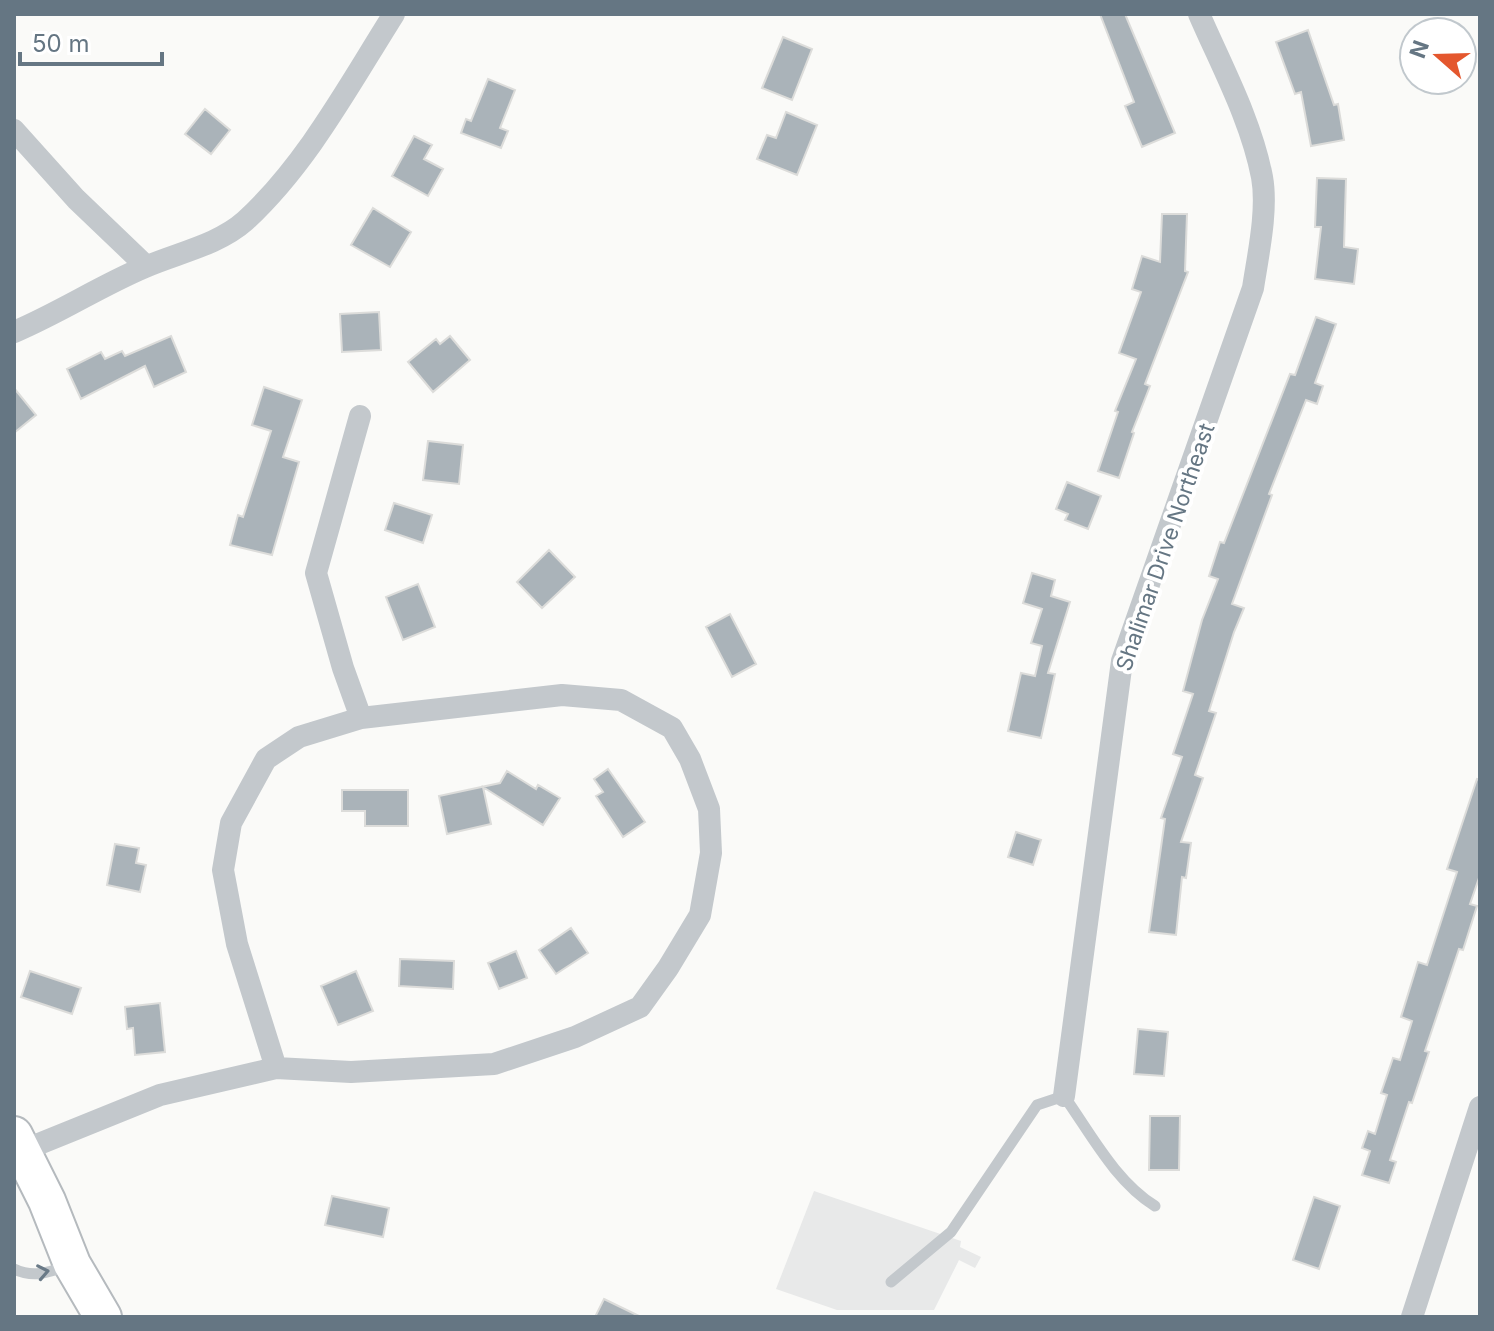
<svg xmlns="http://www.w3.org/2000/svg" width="1494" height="1331" font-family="Inter,sans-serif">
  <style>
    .built { fill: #e8e9e9 }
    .building { fill: #aab3b9; stroke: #dcdcda; stroke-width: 2 }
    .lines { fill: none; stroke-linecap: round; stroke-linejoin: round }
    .primary-casing { stroke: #b5babe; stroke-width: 40 }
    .lane { stroke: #c3c8cc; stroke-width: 11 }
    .street { stroke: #c3c8cc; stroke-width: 22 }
    .primary { stroke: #fff; stroke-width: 36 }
    .oneway { stroke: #6a7a87 }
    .labels { text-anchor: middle; stroke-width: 8; stroke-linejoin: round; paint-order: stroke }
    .street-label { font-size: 22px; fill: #657683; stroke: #fff }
  </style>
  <rect width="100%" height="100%" fill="#fafaf8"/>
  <path class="built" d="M814,1191L961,1241L960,1247L981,1257L975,1268L959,1260L934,1310H837L776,1289Z"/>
  <path class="building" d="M1100,14H1125L1175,133L1142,147L1125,106L1134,102Z
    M1308,30L1334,105L1338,104L1344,140L1311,146L1301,92L1295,94L1276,42Z
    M783,37L812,49L792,100L762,88Z
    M488,79L515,90L500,128L508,131L501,148L461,133L466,119L471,121Z
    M205,109L230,130L211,154L185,134Z
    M786,112L817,125L797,175L757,159L767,135L776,138Z
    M414,136L432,145L424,159L443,169L428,196L392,176Z
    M1317,178L1346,179L1344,247L1358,249L1354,284L1315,279L1321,227H1315Z
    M373,208L411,232L390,267L351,245Z
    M1162,214H1187L1185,271L1188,272L1145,384L1150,386L1132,432L1134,433L1119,478L1098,471L1118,412L1115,411L1136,359L1119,353L1141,292L1132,289L1142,256L1160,262Z
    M379,312L381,350L342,352L340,314Z
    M1316,317L1336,324L1315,383L1323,386L1317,404L1306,400L1269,494L1272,495L1232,604L1244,608L1234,632L1209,711L1216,713L1195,775L1203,778L1181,842L1191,843L1186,878L1182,877L1176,935L1149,932L1165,819L1161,818L1182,757L1173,754L1193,694L1183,691L1202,620L1218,579L1209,576L1220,542L1224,543L1290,374L1295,375Z
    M171,336L186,372L154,387L145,366L81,399L67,369L101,352L105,359L122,351L125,356Z
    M450,336L470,360L433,392L408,362L436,339L440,344Z
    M264,387L302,400L283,457L299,462L272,555L230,545L238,515L243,517L271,431L252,425Z
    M14,388L36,415L14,433Z
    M428,441L463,445L459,484L423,480Z
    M1067,482L1101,496L1088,529L1065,520L1068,514L1056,509Z
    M394,503L432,515L423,543L385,530Z
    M549,550L575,577L542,608L517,582Z
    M1032,573L1055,580L1051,596L1070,602L1048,673L1055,674L1041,738L1008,731L1021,673L1035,676L1042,646L1031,643L1042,609L1023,603Z
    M418,584L435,627L403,640L386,597Z
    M730,614L756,664L732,677L706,627Z
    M608,769L645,822L623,837L596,796L603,792L594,779Z
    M507,771L536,789L538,785L560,798L543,825L483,787L491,824L447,834L439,796L500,783Z
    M1477,779L1480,780V875L1470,904L1477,906L1463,950L1459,949L1425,1051L1429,1052L1412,1103L1409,1102L1390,1160L1396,1162L1389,1183L1362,1175L1370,1151L1362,1148L1368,1131L1375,1134L1387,1095L1381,1093L1393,1058L1400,1060L1412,1021L1401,1017L1418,962L1427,965L1457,872L1447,869Z
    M342,790H408V826H365V811H342Z
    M1016,832L1041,840L1033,865L1008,857Z
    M115,844L139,848L136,863L146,865L140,892L107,885Z
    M571,928L588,953L556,974L539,950Z
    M516,951L527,978L499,989L488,963Z
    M400,959L454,961L453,989L399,986Z
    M30,971L81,988L72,1014L21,997Z
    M356,971L373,1011L338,1025L321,986Z
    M160,1003L165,1052L135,1055L133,1028L127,1029L125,1007Z
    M1138,1029L1168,1032L1164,1076L1134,1074Z
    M1150,1116H1180L1179,1170H1149Z
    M332,1196L389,1208L383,1237L325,1225Z
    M1314,1197L1340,1206L1319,1269L1293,1260Z
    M604,1299L641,1317H595Z"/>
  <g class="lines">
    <defs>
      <path id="primary" d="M14,1135L47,1201L72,1264L103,1317"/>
    </defs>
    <use href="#primary" class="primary-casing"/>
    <path class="lane" d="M14,1269C33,1278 47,1273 67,1266
      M891,1282L951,1232L1037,1105L1064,1096C1091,1134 1115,1181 1155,1206"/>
    <path class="street" d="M14,130L76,199L146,266
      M14,332C59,313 100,286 145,267C177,253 218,245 245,221C307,164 349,85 394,14
      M360,416L316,573L343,668L361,718
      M562,695L621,700L672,728L690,759L709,809L711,853L700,915L668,968L640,1007L575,1037L494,1064L351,1072L276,1068L237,944L223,870L231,823L266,759L299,737L361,718Z
      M1064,1096L1122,661L1253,288C1258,255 1268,210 1262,177C1251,120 1222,67 1199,14
      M24,1150L160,1095L276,1068
      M1412,1317L1480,1107"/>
    <use href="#primary" class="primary"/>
  </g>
  <defs><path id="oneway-chevron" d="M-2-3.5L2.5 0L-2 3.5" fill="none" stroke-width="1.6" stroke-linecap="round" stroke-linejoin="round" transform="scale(2)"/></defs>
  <use class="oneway" href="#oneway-chevron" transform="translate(43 1272) rotate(-11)"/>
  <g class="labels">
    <g class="street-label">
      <text transform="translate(1165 547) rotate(-71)" y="8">Shalimar Drive Northeast</text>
    </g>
  </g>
  <rect width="1494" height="1331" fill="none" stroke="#657683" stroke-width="32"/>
  <g transform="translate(1438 56) rotate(290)"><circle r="38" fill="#ffffff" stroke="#c1c8cd" stroke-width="2"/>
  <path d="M0-6L14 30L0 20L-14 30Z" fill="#e4572e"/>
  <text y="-12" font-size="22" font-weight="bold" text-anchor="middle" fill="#657683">N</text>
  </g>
  <path d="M20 52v12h142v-12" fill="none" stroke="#657683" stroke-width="4"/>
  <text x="32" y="52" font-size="24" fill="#657683" stroke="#ffffff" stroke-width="6" paint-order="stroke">50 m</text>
</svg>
